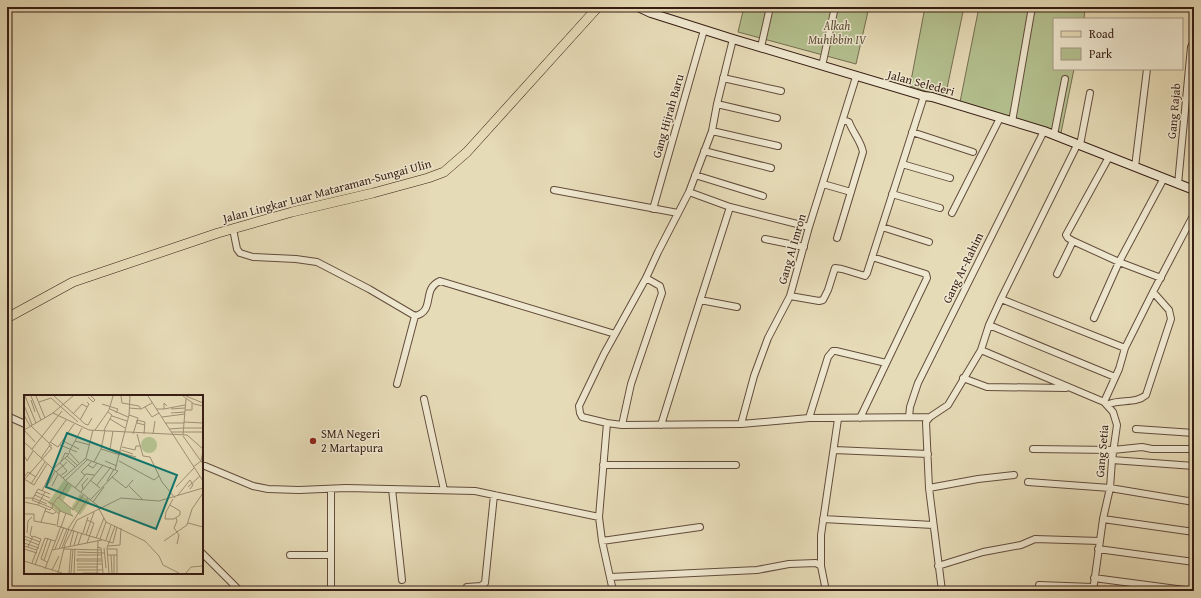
<svg xmlns="http://www.w3.org/2000/svg" width="1201" height="598" font-family="'Gentium Book Plus',serif">
  <style>
    .green { fill: #b4c08f; stroke: #756e51 }
    .lines { fill: none; stroke-linecap: round; stroke-linejoin: round }
    .street-casing { stroke: #624c3c; stroke-width: 8 }
    .secondary-casing { stroke: #361d13; stroke-width: 10 }
    .primary-casing { stroke: #361d13; stroke-width: 10 }
    .street { stroke: #efe8d0; stroke-width: 6 }
    .secondary { stroke: #efe8d0; stroke-width: 8 }
    .primary { stroke: #e6dbb7; stroke-width: 9 }
    .poi-dot { fill: #8f2418; stroke: #efe8d0; stroke-width: 1.5 }
    .labels { text-anchor: middle; stroke-width: 3; stroke-linejoin: round; paint-order: stroke }
    .park-label { font-size: 12px; font-style: italic; fill: #5c4e38; stroke: #efe8d0 }
    .street-label { font-size: 12px; fill: #361d13; stroke: #efe8d0 }
    .poi-label { font-size: 12px; fill: #361d13; stroke: #efe8d0; text-anchor: start }
    .inset-road { fill: none; stroke: #a08f75; stroke-width: 1 }
    .view { fill: #0f766e; fill-opacity: 0.15; stroke: #0f766e; stroke-width: 2 }
    .inset-edge { fill: none; stroke: #361d13; stroke-width: 2 }
  </style>
  <rect width="100%" height="100%" fill="#e6dbb7"/>
  <filter id="stains"><feTurbulence type="fractalNoise" baseFrequency=".005" numOctaves="4"/><feColorMatrix values="0 0 0 0 .2 0 0 0 0 .09 0 0 0 0 .02 0 0 0 .5 -.17"/></filter>
  <radialGradient id="worn" r=".72"><stop offset=".6" stop-color="#630" stop-opacity="0"/><stop offset="1" stop-color="#630" stop-opacity=".3"/></radialGradient>
  <path class="green" d="M744,7H869L856,64L738,32Z
    M925,7H964L945,98L910,86Z
    M979,7H1085L1084,19H1054V69H1074L1061,133L960,102Z"/>
  <g class="lines">
    <defs>
      <path id="street" d="M733,39L717,104L712,131L689,192L658,252L646,278L604,354L579,406L580,413L582,417L607,423L622,425L741,424L809,418L930,417
        M761,47L770,7
        M822,66L835,7
        M723,78L781,91
        M717,104L777,118
        M1012,122L1032,7
        M712,131L778,146
        M912,132L973,152
        M1054,135L1065,79
        M1080,145L1090,93
        M704,151L771,168
        M1109,157L1066,235L1068,238L1073,241L1119,262L1161,278
        M902,164L950,178
        M1135,167L1147,69
        M695,175L763,196
        M823,184L851,192
        M1178,184L1191,47L1194,41
        M554,190L678,213
        M689,192L730,207L809,227
        M892,194L940,208
        M653,209L704,30
        M952,213L1000,118
        M882,227L929,242
        M233,229L237,249L240,253L253,257L296,259L317,262L369,289L415,316
        M837,238L863,152C861,141 853,133 849,122L843,120
        M765,239L804,247
        M1057,274L1073,241
        M790,296L819,301L823,300L828,290L835,268L842,269L865,276L867,273L924,96
        M1001,299L1125,348
        M700,300L737,307
        M1094,318L1119,262L1164,178
        M989,325L1115,377
        M981,350L1104,402L1113,412L1117,425L1112,460L1110,488L1103,519L1093,591
        M963,378L987,387L1066,388
        M397,384L415,316C436,311 421,289 440,281L615,334
        M424,399L444,490
        M1104,402L1119,369L1125,348L1153,292L1194,214
        M1108,406L1109,404C1121,399 1136,404 1146,395L1171,319L1169,310L1153,292
        M7,416L25,424
        M909,417L910,407L918,383L1044,131
        M809,418L828,357L833,351H836L886,363
        M860,418L927,278L926,274L872,257
        M607,423L599,517L602,541L613,591
        M741,424L754,376L768,338L790,296L809,227L856,77
        M622,425L631,384L662,293L660,286L646,278
        M661,425L690,332L730,207
        M1136,429L1194,433
        M1033,449L1113,450L1142,447L1152,449H1194
        M834,450L928,454
        M1112,460L1194,466
        M603,465H736
        M202,466H205L253,486L268,489L299,490L346,488L475,491L599,517
        M1028,482L1110,488L1194,502
        M929,488L978,479L1014,475
        M331,489V591
        M392,489L402,580
        M823,519L933,525
        M1103,519L1194,532
        M602,541L700,527
        M1098,549L1194,562
        M202,553L240,591
        M290,555H331
        M821,566L826,591
        M938,566L983,552L1021,545L1035,539L1100,541
        M610,577L757,570L789,564L816,563L821,566V535L838,419
        M1094,578L1192,591
        M1039,585L1093,587
        M467,587L481,586L485,583L494,495
        M287,590H331
        M942,591L929,488L926,422L930,417L948,405L981,350L989,325L1001,299L1077,145"/>
      <path id="secondary" d="M638,7L651,13L733,39L924,96L932,97L1044,131L1194,190"/>
      <path id="primary" d="M7,318L73,282L218,233L292,212L373,193L428,178L444,172L467,152L598,7"/>
    </defs>
    <use href="#street" class="street-casing"/>
    <use href="#secondary" class="secondary-casing"/>
    <use href="#primary" class="primary-casing"/>
    <use href="#street" class="street"/>
    <use href="#secondary" class="secondary"/>
    <use href="#primary" class="primary"/>
  </g>
  <circle class="poi-dot" cx="313" cy="441" r="4"/>
  <g class="labels">
    <g class="park-label">
      <text x="837" y="30">Alkah<tspan x="837" dy="14">Muhibbin IV</tspan></text>
    </g>
    <g class="street-label">
      <text transform="translate(921 83) rotate(15)" y="4">Jalan Selederi</text>
      <text transform="translate(1174 111) rotate(-85)" y="4">Gang Rajab</text>
      <text transform="translate(668 116) rotate(-74)" y="4">Gang Hijrah Baru</text>
      <text transform="translate(327 191) rotate(-15)" y="4">Jalan Lingkar Luar Mataraman-Sungai Ulin</text>
      <text transform="translate(792 249) rotate(-74)" y="4">Gang Al Imron</text>
      <text transform="translate(963 268) rotate(-64)" y="4">Gang Ar-Rahim</text>
      <text transform="translate(1102 451) rotate(-85)" y="4">Gang Setia</text>
    </g>
    <g class="poi-label">
      <text x="321" y="438">SMA Negeri<tspan x="321" dy="14">2 Martapura</tspan></text>
    </g>
  </g>
  <g transform="translate(24 395)">
    <rect width="179" height="179" fill="#e6dbb7"/>
    <path d="M117 50a8 8 0 1 1 16 0a8 8 0 1 1-16 0ZM40,85L48,91L39,106L47,113L56,99L66,106L56,120L47,113V118L50,122L37,116L35,118L24,108Z" fill="#b4c08f"/>
    <path class="inset-road" d="M1,1L12,28M7,1L17,25M12,1L21,23M30,1L61,29L64,30L68,23M97,1L98,8L115,11L117,14M124,1L179,86M159,1L170,9L179,11M162,1L179,8M64,2L69,7L71,5L67,1M7,5L11,17M15,7L27,3L54,27M78,9L94,14L92,18M0,10L8,30M121,12L128,22L135,18M105,13L117,14L128,8M86,14L104,22M132,14H140V8L143,11M140,14L161,10M147,14L161,13M161,15H168V8M29,18L65,35L163,40L179,54M147,18L161,17M49,19L58,9L63,12M0,20L6,31M105,20L114,23L109,39M88,21L103,26M138,22L161,19M86,24L101,33M56,25L65,9L63,7M160,27L179,28M141,28H160M7,31L25,48M159,33H179M145,34L159,33M0,35L11,47M0,35L29,18L49,1M71,35L85,15L89,1M80,35L88,20L84,17M89,36L86,54L97,57M147,37H179M113,39L119,61L126,62L138,87L151,103M120,39L121,27L113,25V28L121,30M129,39L131,26M159,40L162,4M159,41L179,69M39,46L55,54M51,46L66,50M0,47L41,85L73,110L82,127L121,146L135,161L139,170L155,178M26,47L34,52L50,29M36,50L53,57M28,51L25,49L42,25M98,52L111,55L112,51H116M8,54L38,16M77,54L81,35M97,55L109,59M97,58L112,62M0,60L3,66L9,56M43,61L53,70M17,63L26,50M41,63L51,72M62,64L94,76L66,105M81,66L93,71M95,66L130,85L135,81M37,67L41,58L45,59M70,67L77,54L96,60M36,68L43,76L36,81M55,68L45,57L58,33M64,70L69,73L73,68M169,72L177,66L179,56M91,75L105,20L106,1M32,77L43,67M61,80L57,77L68,66M0,82L4,77L12,82M88,82L102,93L109,85M39,83L62,63L69,35M0,84L10,90L23,69M0,85L28,53L25,51M66,85L76,93M41,86L64,64M83,86L90,74M7,89L21,67M22,89L25,88L31,76M73,90L87,72M28,91L34,79M105,91L119,105M152,92L170,73M164,92L176,81M51,93L62,79L70,80M59,94L58,90L64,83M18,96L29,74L45,59M12,97L26,103M21,97L14,110L26,115L28,113M57,97L79,70M26,99L14,94L8,105L28,113M11,100L29,109L28,113L35,119L33,131L89,148L93,132M154,100L166,85L169,90L166,94M0,103H9L23,109M35,103L44,88M0,107L14,110M69,107L80,92M146,110L156,116V120L150,124H141L142,117L149,104M21,116L29,119L32,117M36,116L49,121M0,119H10V126L32,130M35,119L36,115L29,109L34,102L49,115L59,100M152,123L153,126L150,133L155,140L153,149M17,127L22,113M164,128L179,132M8,131L6,140L8,142M37,132L42,118M44,134L64,103M3,138L4,126L8,122M59,138L64,122M62,140L70,117M0,141L16,147M72,143L80,123M0,144L15,150M76,144L82,127M82,145L87,130M140,146L163,130L168,114L179,98M0,148L15,153M63,148L70,128L63,125M50,150L54,137M54,150L58,138M0,151L13,155M46,151L50,135M84,151L96,150L97,133M4,152L9,141L17,144L8,168M73,152L77,153L79,178M38,153L45,134M80,153L82,173M0,154L13,158M31,154L40,132M35,154L43,134M40,154L77,155M83,154H93V160H84M28,155L78,145M53,157L81,158M53,160H78M87,160L88,178M90,160V178M93,160V178M20,165L27,145M0,166L38,178M53,166V164H78M53,166H78M23,167L17,164L24,143M53,169H78M11,170L21,143L31,146M53,172H74M21,174L37,131M28,175L35,161M53,175H78M34,178L41,149L53,125L97,103L135,106L179,93M45,178L47,154M47,178L49,154M50,178L51,154M59,178H75M73,178L74,146M85,178L83,153L91,131M162,178L167,172L179,171"/>
    <path class="view" d="M43,38L153,80L132,134L22,92Z"/>
    <rect width="179" height="179" class="inset-edge"/>
  </g>
  <rect width="1201" height="598" fill="none" stroke="#e6dbb7" stroke-width="24"/>
  <rect x="8" y="8" width="1185" height="582" fill="none" stroke="#361d13" stroke-width="2"/>
  <rect x="12" y="12" width="1177" height="574" fill="none" stroke="#361d13"/>
  <rect x="1053" y="18" width="130" height="52" fill="#efe8d0" stroke="#a59784"/>
  <rect x="1061" y="31" width="20" height="6" fill="#e6dbb7" stroke="#a59784"/>
  <text x="1089" y="38" font-size="12" fill="#361d13">Road</text>
  <rect x="1061" y="48" width="20" height="12" fill="#b4c08f" stroke="#a59784"/>
  <text x="1089" y="58" font-size="12" fill="#361d13">Park</text>
  <rect width="100%" height="100%" filter="url(#stains)"/>
  <rect width="100%" height="100%" fill="url(#worn)"/>
</svg>
